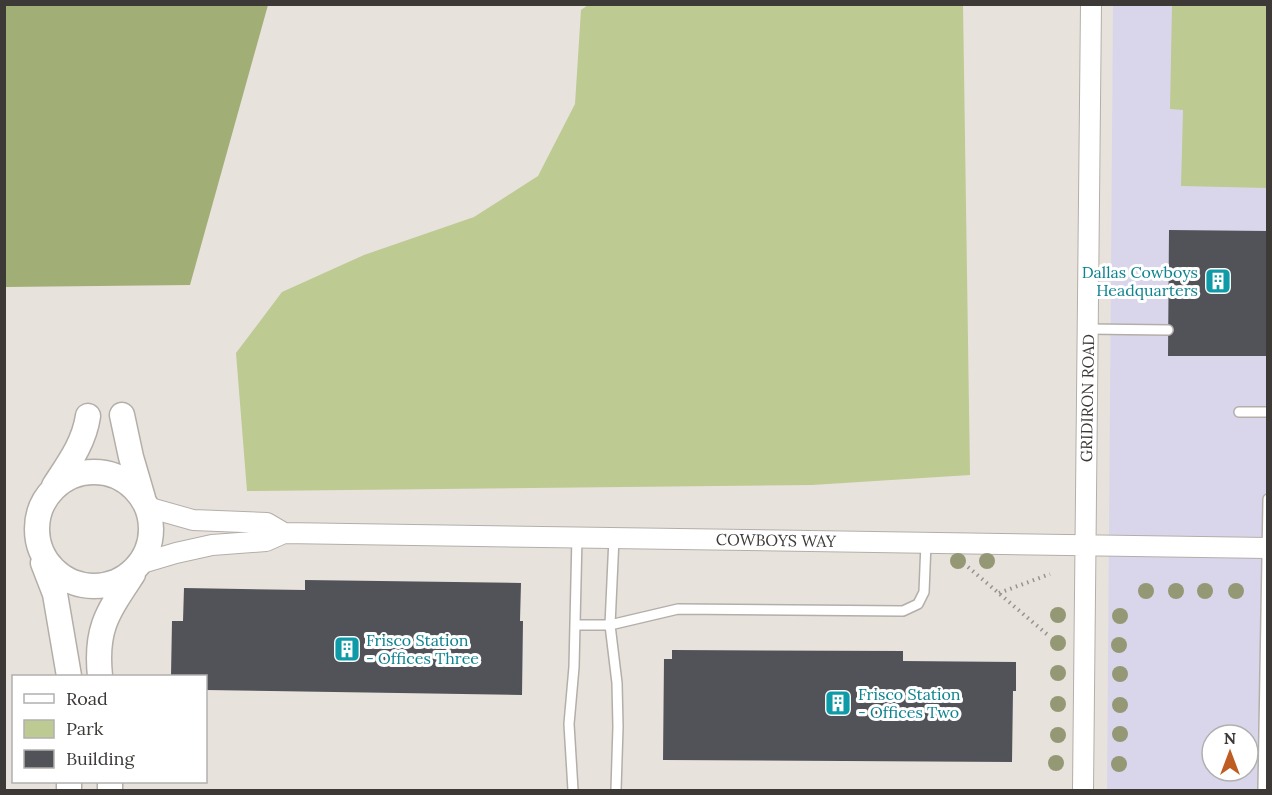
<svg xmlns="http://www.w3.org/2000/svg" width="1272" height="795" font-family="Lora,serif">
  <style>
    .commercial { fill: #d9d6ec; fill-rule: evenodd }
    .green { fill: #bdca91 }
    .forest { fill: #a1ae75 }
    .building { fill: #525359 }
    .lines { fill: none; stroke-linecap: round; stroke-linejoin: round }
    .service-casing { stroke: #b4aea9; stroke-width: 12 }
    .minor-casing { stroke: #b4aea9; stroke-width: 22 }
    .tertiary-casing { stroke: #b4aea9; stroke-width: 27 }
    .path { stroke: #97938f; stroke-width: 4; stroke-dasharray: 1.5 4.5; stroke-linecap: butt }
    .service { stroke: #fff; stroke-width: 9 }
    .minor { stroke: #fff; stroke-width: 20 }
    .tertiary { stroke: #fff; stroke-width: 24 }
    .tree { fill: #959874 }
    .labels { text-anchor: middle; stroke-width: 6; stroke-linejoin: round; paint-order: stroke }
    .culture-label { font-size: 16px; fill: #0d838f; stroke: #fff; text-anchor: start }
    .street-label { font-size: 16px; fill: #3c3937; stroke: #fff }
  </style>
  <rect width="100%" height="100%" fill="#e8e2dc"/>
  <path class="commercial" d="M1113,5H1267V790H1107ZM1212,735H1248V771H1212Z"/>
  <path class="green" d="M588,5H963L970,475L812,485L247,491L236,353L282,292L364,255L474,217L538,176L575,104L581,10Z
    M1172,5H1267V188L1181,186L1183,110L1170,109Z"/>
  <path class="forest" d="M4,5H268L190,285L5,287Z"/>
  <path class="building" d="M1169,230L1268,231V356H1168Z
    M305,580L521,583L520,621H523L522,695L206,690V676H171L172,621H183L184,588L305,590Z
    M672,650L903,651V661L1016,662V691H1013L1012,762L663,760L664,659H672Z"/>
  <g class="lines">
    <defs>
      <path id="service" d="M1088,329L1168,330
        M1239,412H1268
        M614,538L610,625L617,683L618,727L616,790
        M576,625H610L678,609L903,611L918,604L924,592L926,543
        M573,790L569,724L574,667L577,537
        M1263,790L1268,499"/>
      <path id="minor" d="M147,507L193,520L267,523L284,533
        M139,564L176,553L212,545L266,541L284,533L1268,548
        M1083,790L1091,4"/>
      <path id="tertiary" d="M122,415L131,457L143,498
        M37 529a57 57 0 1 1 114 0a57 57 0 1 1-114 0Z
        M54,486C69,463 84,443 88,416
        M43,563L55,594L69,676
        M100,676C95,628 108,612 133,574
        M69,790V782
        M110,790V782"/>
    </defs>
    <use href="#service" class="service-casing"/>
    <use href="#minor" class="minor-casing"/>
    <use href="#tertiary" class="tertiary-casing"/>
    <path class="path" d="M968,567L1049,636
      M999,593L1050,574"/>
    <use href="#service" class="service"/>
    <use href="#minor" class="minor"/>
    <use href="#tertiary" class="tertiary"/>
  </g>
  <g class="tree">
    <circle cx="958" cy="561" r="8"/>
    <circle cx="987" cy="561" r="8"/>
    <circle cx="1146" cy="591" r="8"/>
    <circle cx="1176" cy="591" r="8"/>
    <circle cx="1205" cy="591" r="8"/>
    <circle cx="1236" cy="591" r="8"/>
    <circle cx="1058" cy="615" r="8"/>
    <circle cx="1120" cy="616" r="8"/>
    <circle cx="1058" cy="643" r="8"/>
    <circle cx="1119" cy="645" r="8"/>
    <circle cx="1058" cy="673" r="8"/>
    <circle cx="1120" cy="674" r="8"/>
    <circle cx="1058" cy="704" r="8"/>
    <circle cx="1120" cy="705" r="8"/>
    <circle cx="1120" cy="734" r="8"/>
    <circle cx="1058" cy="735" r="8"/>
    <circle cx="1056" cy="763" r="8"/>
    <circle cx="1119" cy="764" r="8"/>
  </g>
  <defs>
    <symbol id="building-square" viewBox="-11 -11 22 22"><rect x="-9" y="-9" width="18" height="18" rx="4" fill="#0f9aa8" stroke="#fff"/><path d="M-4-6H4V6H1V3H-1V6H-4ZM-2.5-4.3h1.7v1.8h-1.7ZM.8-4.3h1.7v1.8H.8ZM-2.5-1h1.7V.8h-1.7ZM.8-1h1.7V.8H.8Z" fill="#fff"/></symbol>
  </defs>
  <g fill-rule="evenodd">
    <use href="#building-square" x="1203" y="266" width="30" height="30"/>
    <use href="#building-square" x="332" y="634" width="30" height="30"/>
    <use href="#building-square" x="823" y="688" width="30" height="30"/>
  </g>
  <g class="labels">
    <g class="culture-label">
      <text x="1198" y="278" text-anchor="end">Dallas Cowboys<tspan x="1198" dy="18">Headquarters</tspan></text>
      <text x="366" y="646">Frisco Station<tspan x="366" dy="18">- Offices Three</tspan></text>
      <text x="858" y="700">Frisco Station<tspan x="858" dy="18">- Offices Two</tspan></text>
    </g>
    <g class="street-label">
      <text transform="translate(1087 398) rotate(-89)" y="6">GRIDIRON ROAD</text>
      <text transform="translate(776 540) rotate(1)" y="6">COWBOYS WAY</text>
    </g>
  </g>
  <rect width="1272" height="795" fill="none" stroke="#3c3937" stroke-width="12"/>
  <rect x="12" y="675" width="195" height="108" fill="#ffffff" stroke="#b1b0af" stroke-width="1.5"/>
  <rect x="24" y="694" width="30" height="9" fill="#ffffff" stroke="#b1b0af" stroke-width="1.5"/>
  <text x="66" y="705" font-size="18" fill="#3c3937">Road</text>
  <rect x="24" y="720" width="30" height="18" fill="#bdca91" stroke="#b1b0af" stroke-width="1.5"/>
  <text x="66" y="735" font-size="18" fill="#3c3937">Park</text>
  <rect x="24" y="750" width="30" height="18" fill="#525359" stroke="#b1b0af" stroke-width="1.5"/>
  <text x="66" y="765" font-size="18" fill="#3c3937">Building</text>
  <g transform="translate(1230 753)"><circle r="28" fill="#ffffff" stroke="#b1b0af" stroke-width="1.5"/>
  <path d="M0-4.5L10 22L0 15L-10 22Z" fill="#bf5c23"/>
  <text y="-9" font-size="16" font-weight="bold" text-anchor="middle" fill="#3c3937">N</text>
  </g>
</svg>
